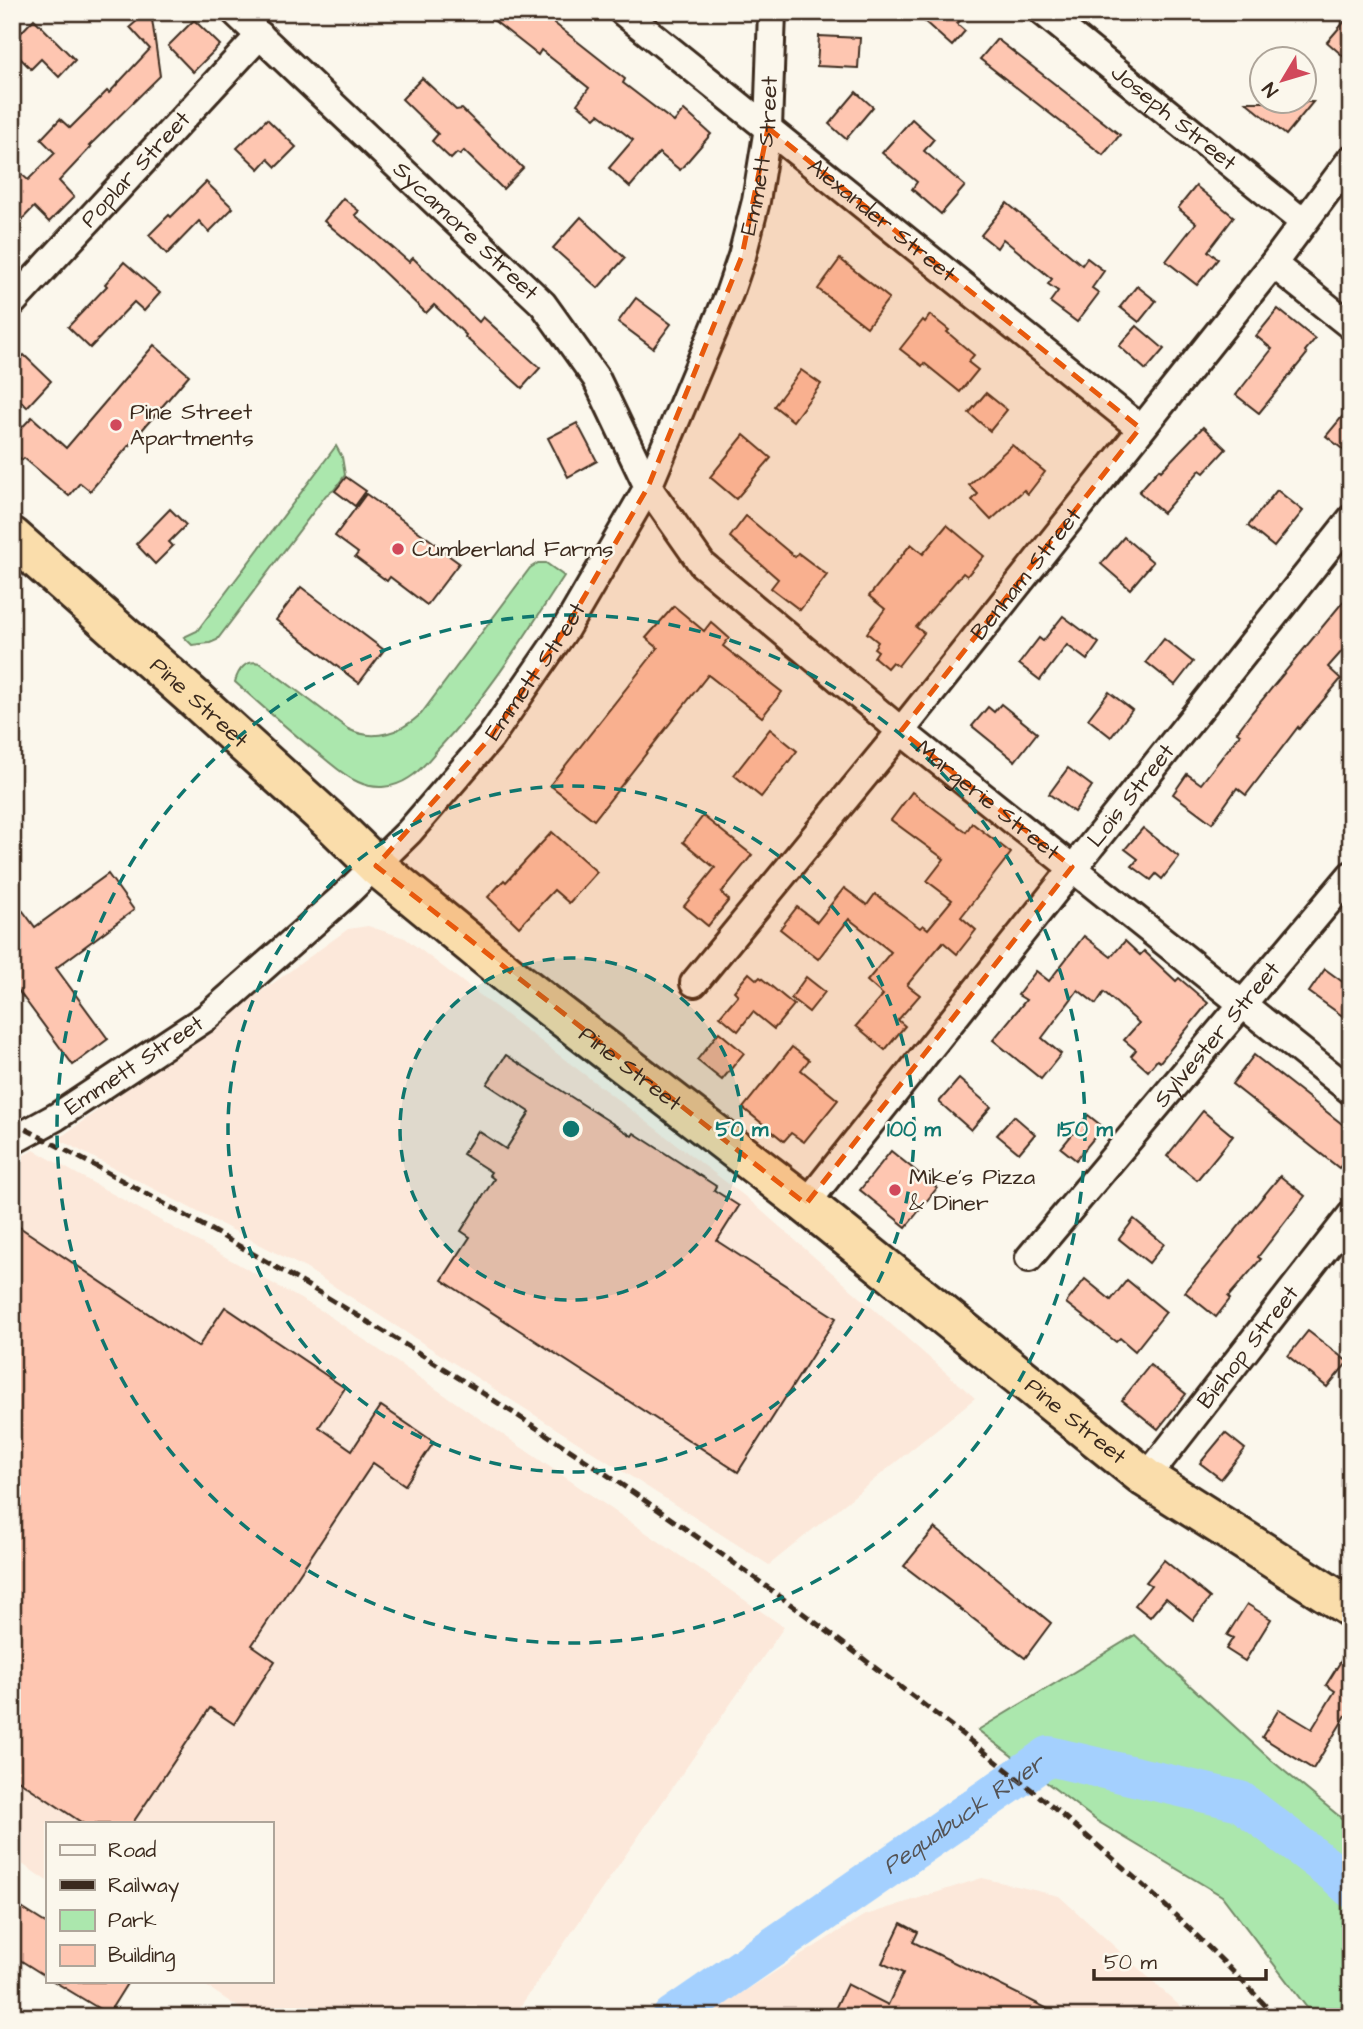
<svg xmlns="http://www.w3.org/2000/svg" width="1363" height="2029" viewBox="0 0 1363 2029" font-family="'Architects Daughter',sans-serif">
<rect width="100%" height="100%" fill="#fbf7ec"/>
<filter id="ink" filterUnits="userSpaceOnUse"><feTurbulence type="fractalNoise" baseFrequency=".0143" numOctaves="2"/><feDisplacementMap in="SourceGraphic" scale="14" xChannelSelector="R" yChannelSelector="G"/><feConvolveMatrix kernelMatrix="1 2 1 2 8 2 1 2 1" color-interpolation-filters="sRGB"/></filter>
<g filter="url(#ink)">
<g fill="#fce8da">
<path d="M368,926L405,938L747,1198L975,1398L769,1565L307,1269L58,1139L348,929Z"/>
<path d="M34,1150L322,1311L784,1627L513,2017H253L200,1982H271V1824H47V1881L12,1857V1161Z"/>
<path d="M982,1878L1059,1896L1192,2017H704L863,1916Z"/>
</g>
<g fill="#abe7ad" stroke="#738866" stroke-width="2">
<path d="M336,446L342,457L345,475L334,490L326,495L217,640L210,643L192,645L184,637L197,631Z"/>
<path d="M538,563H546L564,576C525,635 488,696 439,748C430,758 421,771 409,778C394,788 375,790 358,782C346,777 334,766 324,758C293,734 264,708 235,682C238,670 246,659 260,663L348,729C374,742 400,733 421,714L530,568Z"/>
<path d="M1135,1635L1271,1760L1351,1826V2017H1314L1222,1896L1097,1821L978,1730Z"/>
</g>
<g fill="none" stroke-linecap="round" stroke-linejoin="round">
<path stroke="#a4d0fe" stroke-width="40" id="s1" d="M672,2017L1049,1756L1240,1801L1336,1874L1351,1888"/>
</g>
<g fill="#fec6b1" stroke="#3b2a1e" stroke-width="2">
<path d="M147,12H151L160,76L89,146L91,147L59,181L74,197L49,222L34,207L12,230V166L28,180L55,153L41,139L60,119L70,128L107,91L109,93L150,49L130,27Z"/>
<path d="M483,12H540L625,79L623,83L674,122L684,110L711,134L680,170L659,153L630,187L609,168L633,140L599,114L595,118L577,104L589,88L541,50L538,55Z"/>
<path d="M914,12H968L957,24L965,31L952,46Z"/>
<path d="M1351,14V63L1327,42Z"/>
<path d="M34,19L75,60L59,77L41,59L31,69L12,50V42Z"/>
<path d="M194,20L220,45L193,72L168,46Z"/>
<path d="M819,36L860,38L858,68L817,66Z"/>
<path d="M997,39L1120,135L1103,155L980,59Z"/>
<path d="M422,78L456,110L462,109L523,168L503,189L464,151L460,155L457,153L451,159L432,141L438,134L402,99Z"/>
<path d="M856,92L873,107L846,139L829,124Z"/>
<path d="M1246,102H1313L1286,135Z"/>
<path d="M267,119L296,147L276,167L268,159L259,169L237,148Z"/>
<path d="M912,119L934,139L924,151L965,186L941,214L912,189L917,182L882,153Z"/>
<path d="M206,182L233,208L209,232L199,221L167,254L149,235L169,215L171,217Z"/>
<path d="M1196,186L1234,217L1208,251L1218,259L1197,285L1166,261L1196,223L1178,208Z"/>
<path d="M343,198L359,211L355,215L409,262L413,258L479,322L483,317L540,368L522,388L465,337L466,335L434,305L426,313L371,260L324,221Z"/>
<path d="M1007,203L1082,265L1087,258L1104,271L1092,288L1099,293L1077,322L1050,302L1058,291L1048,284L1052,279L1003,239L997,248L981,235Z"/>
<path d="M581,217L625,258L598,288L553,248Z"/>
<path d="M840,259L889,298L867,327L818,289Z"/>
<path d="M124,262L160,293L144,311L134,302L90,348L68,327L107,286L105,284Z"/>
<path d="M1137,286L1156,301L1139,322L1120,307Z"/>
<path d="M636,298L671,324L653,348L618,322Z"/>
<path d="M1278,309L1315,339L1305,351L1307,354L1259,413L1236,395L1272,349L1256,336Z"/>
<path d="M930,315L949,330L947,332L974,355L968,362L978,370L960,392L924,363L922,366L900,349L923,320L925,322Z"/>
<path d="M1137,326L1164,349L1146,370L1119,346Z"/>
<path d="M154,345L189,375L90,491L80,483L69,496L24,458L22,460L12,451V438L32,417L66,448Z"/>
<path d="M24,355L51,381L27,407L12,393V367Z"/>
<path d="M801,370L821,384L793,421L774,406Z"/>
<path d="M986,393L1007,410L990,431L969,413Z"/>
<path d="M1351,406V456L1326,436Z"/>
<path d="M577,423L597,461L568,477L548,438Z"/>
<path d="M1203,427L1226,449L1204,473L1200,470L1163,513L1139,492L1159,469L1161,471Z"/>
<path d="M744,435L771,458L736,499L710,477Z"/>
<path d="M1012,445L1045,472L1028,494L1024,490L991,520L972,500L978,494L969,485Z"/>
<path d="M346,477L366,491L355,506L335,491Z"/>
<path d="M1277,490L1303,511L1274,547L1248,526Z"/>
<path d="M366,494L443,549L441,550L459,563L427,605L390,577L387,581L355,557L358,553L335,536Z"/>
<path d="M170,509L186,525L169,542L173,546L155,564L136,544Z"/>
<path d="M746,516L795,557L798,553L827,575L800,610L771,588L778,579L730,537Z"/>
<path d="M947,525L984,556L967,576L963,573L916,627L924,633L898,666L892,662L887,668L874,657L878,651L874,648L878,642L867,633L885,609L869,596L911,544L923,554Z"/>
<path d="M1124,537L1153,562L1130,589L1101,564Z"/>
<path d="M301,587L384,650L359,683L276,620Z"/>
<path d="M1351,592V641L1328,667L1341,679L1299,729L1298,727L1246,795L1237,788L1212,823L1173,794L1187,774L1201,784L1240,734L1237,732L1252,712Z"/>
<path d="M674,606L704,631L711,622L729,638L723,646L782,692L762,717L708,675L594,820L550,785L658,648L646,638Z"/>
<path d="M1063,616L1099,643L1087,660L1067,645L1040,680L1019,664L1039,638L1043,641Z"/>
<path d="M1164,639L1193,662L1175,685L1146,662Z"/>
<path d="M1109,692L1132,710L1111,737L1088,719Z"/>
<path d="M1001,704L1037,733L1015,761L972,726L988,707L994,712Z"/>
<path d="M770,729L797,751L761,797L734,775Z"/>
<path d="M1068,768L1092,786L1074,812L1049,794Z"/>
<path d="M912,792L966,832L972,823L1011,853L961,917L976,930L957,954L943,942L907,985L920,995L898,1020L905,1026L885,1050L856,1026L883,995L867,981L891,952L849,919L818,959L780,929L797,907L817,922L844,888L867,905L875,894L920,928L923,925L928,929L952,900L927,881L944,859L891,820Z"/>
<path d="M703,816L752,855L721,893L729,900L708,926L684,906L715,868L683,842Z"/>
<path d="M1143,828L1179,857L1162,879L1156,874L1151,880L1132,866L1138,859L1125,849Z"/>
<path d="M552,832L597,872L569,903L554,890L519,927L488,897L504,880L506,882Z"/>
<path d="M108,874L134,910L56,968L108,1039L73,1065L12,982V918L23,911L35,927Z"/>
<path d="M1084,936L1111,957L1125,941L1140,955L1144,951L1176,981L1179,978L1208,1003L1160,1062L1157,1060L1148,1071L1131,1056L1136,1050L1124,1040L1139,1023L1104,992L1096,1004L1078,990L1042,1038L1061,1054L1041,1079L993,1040L1026,1000L1018,995L1036,971L1049,981Z"/>
<path d="M1325,969L1351,988V1022L1309,992Z"/>
<path d="M749,973L757,980L760,977L794,1005L774,1029L753,1012L738,1031L720,1016L738,995L734,991Z"/>
<path d="M806,977L825,992L809,1012L791,998Z"/>
<path d="M719,1032L744,1053L722,1080L697,1060Z"/>
<path d="M792,1047L809,1060L801,1070L838,1100L804,1142L791,1133L784,1141L743,1108Z"/>
<path d="M506,1055L632,1136L634,1133L716,1186L714,1190L739,1206L717,1241L836,1318L738,1472L442,1280L470,1237L461,1231L494,1179L489,1175L491,1172L463,1154L478,1131L506,1149L530,1112L487,1084Z"/>
<path d="M1254,1055L1351,1131V1153L1339,1168L1232,1084Z"/>
<path d="M959,1079L991,1107L971,1130L939,1102Z"/>
<path d="M1203,1111L1233,1136L1197,1180L1167,1156Z"/>
<path d="M1088,1115L1103,1127L1076,1160L1061,1148Z"/>
<path d="M1014,1116L1035,1134L1019,1153L997,1135Z"/>
<path d="M891,1151L937,1188L906,1227L860,1190Z"/>
<path d="M1280,1176L1305,1196L1258,1257L1261,1259L1228,1297L1230,1299L1216,1317L1185,1292Z"/>
<path d="M1134,1219L1164,1244L1149,1263L1119,1239Z"/>
<path d="M12,1222L198,1347L225,1307L345,1388L319,1427L352,1450L381,1406L434,1442L405,1485L373,1463L252,1645L275,1661L234,1724L210,1708L132,1824H84L12,1776Z"/>
<path d="M1085,1279L1111,1300L1127,1280L1166,1312L1135,1351L1120,1338L1116,1342L1066,1303Z"/>
<path d="M1308,1331L1348,1362L1327,1387L1288,1356Z"/>
<path d="M1150,1365L1186,1394L1158,1429L1122,1400Z"/>
<path d="M1225,1433L1245,1449L1221,1479L1200,1463Z"/>
<path d="M935,1528L1051,1623L1025,1658L904,1566Z"/>
<path d="M1164,1560L1210,1598L1193,1620L1166,1598L1150,1617L1135,1605L1151,1585L1146,1582Z"/>
<path d="M1247,1604L1271,1619L1245,1661L1226,1649L1233,1638L1227,1635Z"/>
<path d="M1351,1645V1707L1313,1769L1262,1737L1279,1709L1312,1729L1335,1691L1326,1685Z"/>
<path d="M12,1902L47,1924V1977L12,1955Z"/>
<path d="M901,1923L918,1932L913,1942L1064,2017H831L847,1984L888,2005L903,1973L882,1963Z"/>
<path d="M55,1982H128L108,2014Z"/>
</g>
<g fill="none" stroke-linecap="round" stroke-linejoin="round">
<g stroke="#3b2a1e" stroke-width="32">
<g id="minor">
<path id="s2" d="M235,12L543,304L596,378L648,487L702,564L901,731L1351,1091"/>
<path id="s3" d="M623,12L1140,428"/>
<path id="s4" d="M1043,12L1303,222"/>
<path d="M1273,264L1351,326"/>
<path id="s5" d="M12,303L260,35"/>
<path id="s6" d="M694,983L901,731L1273,264L1351,159"/>
<path id="s7" d="M12,1141L56,1117L207,1017L344,896L409,832L490,738L566,628L648,487L729,294L742,256L756,201L768,128L772,12"/>
<path id="s8" d="M806,1204L1351,519"/>
<path id="s9" d="M1029,1258L1351,875"/>
<path id="s10" d="M1146,1478L1351,1215"/>
</g>
</g>
<g stroke="#3b2a1e" stroke-width="44">
<g id="trunk">
<path id="s11" d="M12,537L194,698L335,826L376,866L511,977L806,1204L1146,1478L1351,1608"/>
</g>
</g>
<use href="#minor" stroke="#fbf7ec" stroke-width="26"/>
<use href="#trunk" stroke="#faddab" stroke-width="38"/>
<path stroke="#3b2a1e" stroke-width="5" stroke-dasharray="10 5" stroke-linecap="butt" d="M12,1122C318,1281 609,1463 882,1673C1021,1778 1158,1888 1276,2017"/>
</g>
</g>
<path fill="#e8590c" fill-opacity="0.2" stroke="#e8590c" stroke-width="5" stroke-dasharray="14 9" stroke-linejoin="round" d="M768,128L1140,428L901,731L1072,867L806,1204L376,866L490,738L566,628L648,487L742,256Z"/>
<circle cx="571" cy="1129" r="171" fill="#0f766e" fill-opacity=".12"/>
<g fill="none" stroke="#0f766e" stroke-width="3.5" stroke-dasharray="12 9">
<circle cx="571" cy="1129" r="171"/>
<circle cx="571" cy="1129" r="343"/>
<circle cx="571" cy="1129" r="514"/>
</g>
<g fill="#d1495b" stroke="#fbf7ec" stroke-width="2.5">
<circle cx="116" cy="425" r="7"/>
<circle cx="398" cy="549" r="7"/>
<circle cx="895" cy="1190" r="7"/>
</g>
<g text-anchor="middle" dominant-baseline="central" stroke-width="5" stroke-linejoin="round" paint-order="stroke">
<g font-size="23" fill="#3b2a1e" stroke="#fbf7ec">
<text stroke="none"><textPath href="#s4" startOffset="168">Joseph Street</textPath></text>
<text stroke="none"><textPath href="#s7" startOffset="1278">Emmett Street</textPath></text>
<text stroke="none"><textPath href="#s5" startOffset="182">Poplar Street</textPath></text>
<text stroke="none"><textPath href="#s3" startOffset="332">Alexander Street</textPath></text>
<text stroke="none"><textPath href="#s2" startOffset="318">Sycamore Street</textPath></text>
<text stroke="none"><textPath href="#s6" startOffset="527">Benham Street</textPath></text>
<text stroke="none"><textPath href="#s7" startOffset="710">Emmett Street</textPath></text>
<text stroke="none"><textPath href="#s11" startOffset="250">Pine Street</textPath></text>
<text stroke="none"><textPath href="#s8" startOffset="522">Lois Street</textPath></text>
<text stroke="none"><textPath href="#s2" startOffset="1101">Margerie Street</textPath></text>
<text stroke="none"><textPath href="#s9" startOffset="292">Sylvester Street</textPath></text>
<text stroke="none"><textPath href="#s7" startOffset="144">Emmett Street</textPath></text>
<text stroke="none"><textPath href="#s11" startOffset="816">Pine Street</textPath></text>
<text stroke="none"><textPath href="#s10" startOffset="166">Bishop Street</textPath></text>
<text stroke="none"><textPath href="#s11" startOffset="1384">Pine Street</textPath></text>
</g>
<g font-size="23" fill="#3b2a1e" stroke="#fbf7ec" text-anchor="start">
<text x="130" y="412">Pine Street<tspan x="130" dy="26">Apartments</tspan></text>
<text x="412" y="549">Cumberland Farms</text>
<text x="909" y="1177">Mike's Pizza<tspan x="909" dy="26">&amp; Diner</tspan></text>
</g>
<g font-size="24" font-style="italic" fill="#555456" stroke="#fbf7ec">
<text stroke="none"><textPath href="#s1" startOffset="355">Pequabuck River</textPath></text>
</g>
</g>
<circle cx="571" cy="1129" r="10" fill="#0f766e" stroke="#fbf7ec" stroke-width="3.5"/>
<g font-size="21" text-anchor="middle" font-weight="bold" fill="#0f766e" stroke="#fbf7ec" stroke-width="5" stroke-linejoin="round" paint-order="stroke">
<text x="742" y="1136">50 m</text>
<text x="914" y="1136">100 m</text>
<text x="1085" y="1136">150 m</text>
</g>
<rect width="1363" height="2029" fill="none" stroke="#fbf7ec" stroke-width="42"/>
<rect x="21" y="21" width="1321" height="1987" fill="none" stroke="#3b2a1e" stroke-width="2.5" filter="url(#ink)"/>
<rect x="46" y="1822" width="228" height="161" fill="#fbf7ec" stroke="#aea59a" stroke-width="2"/>
<rect x="60" y="1845" width="35" height="10" fill="#fbf7ec" stroke="#aea59a" stroke-width="2"/>
<text x="108" y="1857" font-size="21" fill="#3b2a1e">Road</text>
<rect x="60" y="1880" width="35" height="10" fill="#3b2a1e" stroke="#aea59a" stroke-width="2"/>
<text x="108" y="1892" font-size="21" fill="#3b2a1e">Railway</text>
<rect x="60" y="1910" width="35" height="21" fill="#abe7ad" stroke="#aea59a" stroke-width="2"/>
<text x="108" y="1927" font-size="21" fill="#3b2a1e">Park</text>
<rect x="60" y="1945" width="35" height="21" fill="#fec6b1" stroke="#aea59a" stroke-width="2"/>
<text x="108" y="1962" font-size="21" fill="#3b2a1e">Building</text>
<g transform="translate(1283 80) rotate(232)"><circle r="33" fill="#fbf7ec" stroke="#aea59a" stroke-width="2"/>
<path d="M0-5L12 26L0 18L-12 26Z" fill="#d1495b"/>
<text y="-10" font-size="19" font-weight="bold" text-anchor="middle" fill="#3b2a1e">N</text>
</g>
<path d="M1094 1969v10h172v-10" fill="none" stroke="#3b2a1e" stroke-width="3.5"/>
<text x="1104" y="1969" font-size="21" fill="#3b2a1e" stroke="#fbf7ec" stroke-width="5" paint-order="stroke">50 m</text>
</svg>
